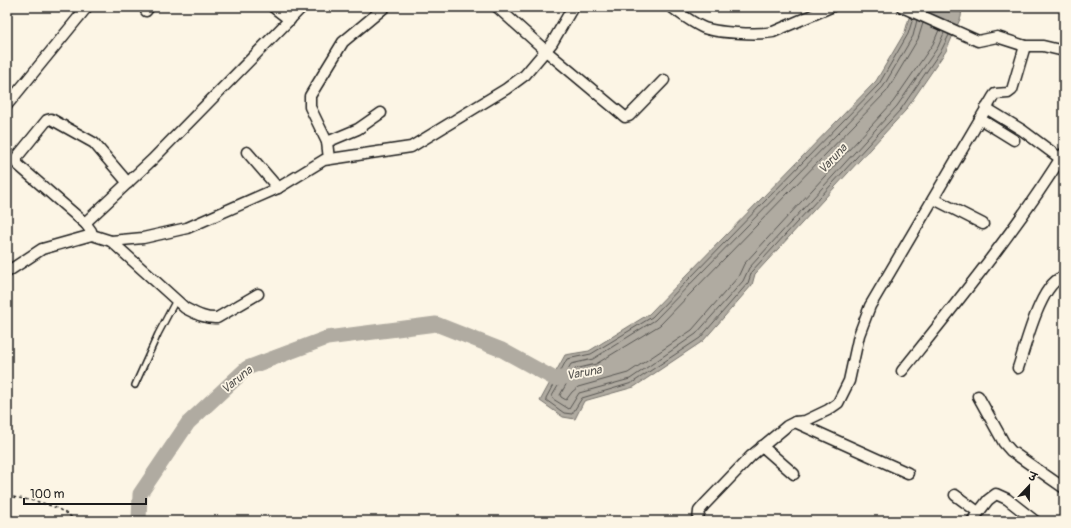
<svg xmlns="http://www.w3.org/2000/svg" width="1071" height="528" viewBox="0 0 1071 528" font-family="Pangolin,'Playpen Sans Deva',sans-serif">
<rect width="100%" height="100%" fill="#fcf5e5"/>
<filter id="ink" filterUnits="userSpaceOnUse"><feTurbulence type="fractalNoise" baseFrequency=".025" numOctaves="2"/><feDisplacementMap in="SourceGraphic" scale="8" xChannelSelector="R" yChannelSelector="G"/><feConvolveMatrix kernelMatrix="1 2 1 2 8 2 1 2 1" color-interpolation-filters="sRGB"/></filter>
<g filter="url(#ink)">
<path fill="#b0aba1" stroke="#75726c" d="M912,7H962L961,17L946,51L905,111L755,274L752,285L703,341L634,387L584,401L575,419L563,417L540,401L565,355L589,351L649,314L876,81L905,32Z"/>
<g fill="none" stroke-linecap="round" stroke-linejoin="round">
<g stroke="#575551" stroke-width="1">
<path d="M913,18L908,34L879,84L652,317L591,354L567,359L546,398V400L564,413L572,414L582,398L632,383L700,338L748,283L752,271L901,109L942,49L949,35"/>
<path d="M917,20L913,36L883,87L655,320L593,359L571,364L552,396L553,399L569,409L579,393L630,379L696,334L743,281L749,268L897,106L938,47L944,33"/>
<path d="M923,23L918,39L887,91L660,325L596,364L575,369L560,395L561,397L566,400L572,392L578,387L628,373L692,330L738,277L744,264L893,102L933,44L939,30"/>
</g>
<path stroke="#b0aba1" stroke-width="15" d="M139,521L140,494L188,423L247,368L327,338L436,324L502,350L555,379L571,376"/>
<g stroke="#1c1c1c" stroke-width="8">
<path id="lane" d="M135,385L158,334L176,300"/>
</g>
<g stroke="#1c1c1c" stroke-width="13">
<g id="street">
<path d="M273,7L290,20"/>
<path d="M497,7L546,51L625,117L629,116L664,80"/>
<path d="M671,7C681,14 691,22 702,27C715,33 758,35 773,32L831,7"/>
<path d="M902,7L978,41L997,37L1025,46H1043L1064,51"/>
<path d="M146,11L149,7"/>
<path d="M7,105L87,7"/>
<path d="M986,108L1022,130L1061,159"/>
<path d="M980,119L1014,140"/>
<path d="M327,142L358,129L381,113"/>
<path d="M247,152L278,188"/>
<path d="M329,159L327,142L310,107V96L343,42L385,7"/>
<path d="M934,199L983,224"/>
<path d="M86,224L17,164V157L47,120L51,119L94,143L128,183"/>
<path d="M92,235L111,241L143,238L187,228L278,188L324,160L411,147L506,89L525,75L552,43L573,7"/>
<path d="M111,241L185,308C195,313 205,319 217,318L258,294"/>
<path d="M7,272L42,249L92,235L91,231L86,224L87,221L152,160L302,7"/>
<path d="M1018,368C1025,348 1041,280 1064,277"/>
<path d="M902,371C958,301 1016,230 1064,153"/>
<path d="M978,396L1004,443L1011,451L1064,488"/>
<path d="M795,422L908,473"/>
<path d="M762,446L794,474"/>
<path d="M955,495L978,512"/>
<path d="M698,521L699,511L704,505L751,456L787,426L795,422L805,421L828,410L838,403L849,381L859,335L870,306L993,97L995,94L1008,93L1012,90L1025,46"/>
<path d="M972,521L988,500L996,494L1007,499L1035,521"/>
</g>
</g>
<path stroke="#1c1c1c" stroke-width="1.5" stroke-dasharray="3 3" stroke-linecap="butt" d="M7,496C34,501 54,502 76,521"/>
<use href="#lane" stroke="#fcf5e5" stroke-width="5"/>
<use href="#street" stroke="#fcf5e5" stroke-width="10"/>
</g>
</g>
<g text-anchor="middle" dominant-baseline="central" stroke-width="3.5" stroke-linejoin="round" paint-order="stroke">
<g font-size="12" font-style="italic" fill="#575551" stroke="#fcf5e5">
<text transform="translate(833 159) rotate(-47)">Varuna</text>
<text transform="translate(584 373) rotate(-10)">Varuna</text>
<text transform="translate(237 380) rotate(-39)">Varuna</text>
</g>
</g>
<rect width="1071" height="528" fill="none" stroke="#fcf5e5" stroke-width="24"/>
<rect x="12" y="12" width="1047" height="504" fill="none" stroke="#1c1c1c" stroke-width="1.5" filter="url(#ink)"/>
<g transform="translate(1029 486) rotate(22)" stroke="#fcf5e5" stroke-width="3" paint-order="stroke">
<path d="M0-3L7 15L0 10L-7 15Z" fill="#1c1c1c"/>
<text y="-6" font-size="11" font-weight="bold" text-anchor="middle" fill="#1c1c1c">उ</text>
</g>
<path d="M24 498v6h122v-6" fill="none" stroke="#1c1c1c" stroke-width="2"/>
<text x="30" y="498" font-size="12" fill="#1c1c1c" stroke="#fcf5e5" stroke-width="3" paint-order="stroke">100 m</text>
</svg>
